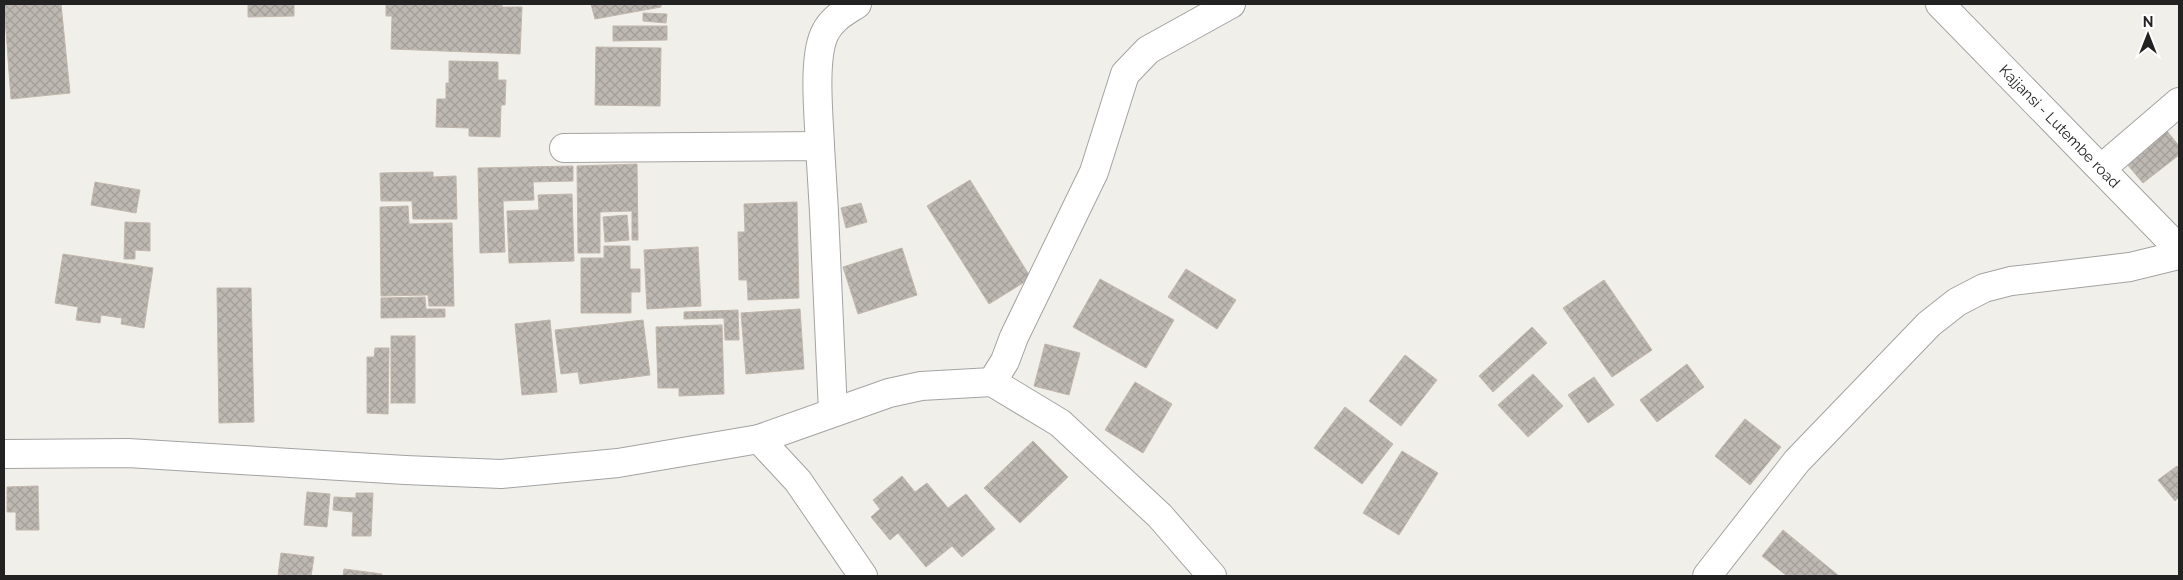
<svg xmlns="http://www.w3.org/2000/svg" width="2183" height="580" viewBox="0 0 2183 580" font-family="Raleway,sans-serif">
<defs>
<pattern id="building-cross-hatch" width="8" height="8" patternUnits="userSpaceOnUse" patternTransform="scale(1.25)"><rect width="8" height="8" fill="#beb8b2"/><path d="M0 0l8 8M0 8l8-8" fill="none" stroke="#a39e99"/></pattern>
</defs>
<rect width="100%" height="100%" fill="#f1efe9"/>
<g fill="url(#building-cross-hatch)" stroke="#c2b7ac">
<path d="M4,4H61L70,93L11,99Z"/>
<path d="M248,4H294V16L248,17Z"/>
<path d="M386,4H502V7H522L520,54L391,49L392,16H386Z"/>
<path d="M591,4H661V7L595,19Z"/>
<path d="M643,13L667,14L666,23L643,21Z"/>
<path d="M613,26H667V40L613,41Z"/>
<path d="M596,47L661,48L660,106L595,105Z"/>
<path d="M449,61L498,62V80H506L505,105H501L500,137L469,136V128L436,127L437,99H446V83H449Z"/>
<path d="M2167,131L2179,146V155L2143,183L2126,163Z"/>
<path d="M637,164L638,240H632V211L600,212V253H578L577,166Z"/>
<path d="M573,166V181L533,182L534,200L503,201L505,252L480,253L478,168Z"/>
<path d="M433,172V177L456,176L457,219H413L412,201H381L380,173Z"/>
<path d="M970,180L1031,278L989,304L927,206Z"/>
<path d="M95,182L140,190L136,213L91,205Z"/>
<path d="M572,194L574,261L509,263L507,211L539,210L538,195Z"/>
<path d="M797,202L799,298L748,300L747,280H739L738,232H745L744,204Z"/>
<path d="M861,203L867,222L846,228L841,208Z"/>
<path d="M408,206L409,224L452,223L454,306H429L428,295L381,296L380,207Z"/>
<path d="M627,215L629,240L605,242L603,217Z"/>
<path d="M125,222L150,223V251L135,250V259H124Z"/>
<path d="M604,246H630V269H640V292H631V313H581V258H604Z"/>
<path d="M698,247L701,306L647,309L644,250Z"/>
<path d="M902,248L917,295L858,314L843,267Z"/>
<path d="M63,254L153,268L144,328L121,324L122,318L101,315L100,323L76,320L78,307L55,303Z"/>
<path d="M1186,269L1236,300L1217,329L1168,297Z"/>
<path d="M1100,279L1174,320L1146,368L1073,327Z"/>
<path d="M1604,280L1652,350L1612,377L1563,308Z"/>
<path d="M217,288H251L254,422L219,423Z"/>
<path d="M425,297L426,309H445V317L381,318V298Z"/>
<path d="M800,309L804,369L746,374L741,313Z"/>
<path d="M738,310L739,340H725L724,318L684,319V312Z"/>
<path d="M550,320L557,392L522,395L515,324Z"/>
<path d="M643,320L650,375L580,384L578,372L561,374L555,330Z"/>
<path d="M722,325L724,394L679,396V388H658L656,327Z"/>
<path d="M1532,327L1547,343L1493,392L1479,376Z"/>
<rect x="391" y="336" width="24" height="67"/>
<path d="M1045,344L1080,353L1069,395L1034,386Z"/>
<path d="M375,348H389L388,414L367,413V357H374Z"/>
<path d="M1405,355L1437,380L1401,426L1369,401Z"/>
<path d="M1687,364L1704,387L1657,422L1640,400Z"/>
<path d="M1533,374L1563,406L1528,437L1498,405Z"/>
<path d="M1594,377L1614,405L1588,423L1568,395Z"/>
<path d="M1135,382L1172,404L1143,453L1105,430Z"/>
<path d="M1345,407L1393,444L1362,484L1314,448Z"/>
<path d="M1745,419L1781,447L1750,485L1715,456Z"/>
<path d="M1033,441L1068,477L1020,523L984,488Z"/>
<path d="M1402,451L1438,473L1399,535L1363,513Z"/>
<path d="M2177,466L2179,469V497L2175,501L2158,480Z"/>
<path d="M902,476L915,492L927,483L948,508L966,494L995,529L962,557L952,546L926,567L898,533L890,540L871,517L880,509L873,500Z"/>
<path d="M38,486L39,530H16V512H7V487Z"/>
<path d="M307,492L330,494L327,527L304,525Z"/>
<path d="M356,493H373L371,536H352L353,512L333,510L334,497L356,498Z"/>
<path d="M1783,530L1839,576H1787L1762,556Z"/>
<path d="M281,553L314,557L311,576H278Z"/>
<path d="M344,569L382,574V576H343Z"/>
</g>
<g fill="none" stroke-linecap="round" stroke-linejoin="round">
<g stroke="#a3a3a3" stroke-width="30">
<g id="minor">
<path d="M820,146C819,117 812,55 826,31C833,18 845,12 857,4"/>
<path d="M564,148L820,146L824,212L833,412"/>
<path d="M2102,168L2179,102"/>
<path d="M992,382L1060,423L1160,516L1212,576"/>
<path d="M759,439L798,481L863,576"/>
<path d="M4,454L128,453L405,470L501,474L618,463L759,439L889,393L921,386L992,382L1005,361L1014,337L1094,172L1125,74L1148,50L1231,4"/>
<path d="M1707,576L1797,461L1929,324L1957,302L1984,288L2011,281L2130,267L2179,255"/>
</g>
</g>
<g stroke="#a3a3a3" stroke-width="30">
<g id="tertiary">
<path id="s1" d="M1940,4L2179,249"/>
</g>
</g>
<use href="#minor" stroke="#fff" stroke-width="28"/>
<use href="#tertiary" stroke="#fff" stroke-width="28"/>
</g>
<g text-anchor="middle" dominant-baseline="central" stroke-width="5" stroke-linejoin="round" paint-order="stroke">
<g font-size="15" fill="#222" stroke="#fff">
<text stroke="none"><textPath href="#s1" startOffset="171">Kajjansi - Lutembe road</textPath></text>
</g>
</g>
<rect width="2183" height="580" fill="none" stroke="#222222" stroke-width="10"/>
<g transform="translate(2148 35)" stroke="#ffffff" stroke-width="4" paint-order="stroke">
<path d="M0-4L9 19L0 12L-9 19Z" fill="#222222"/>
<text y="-8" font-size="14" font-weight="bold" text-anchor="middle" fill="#222222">N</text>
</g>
</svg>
